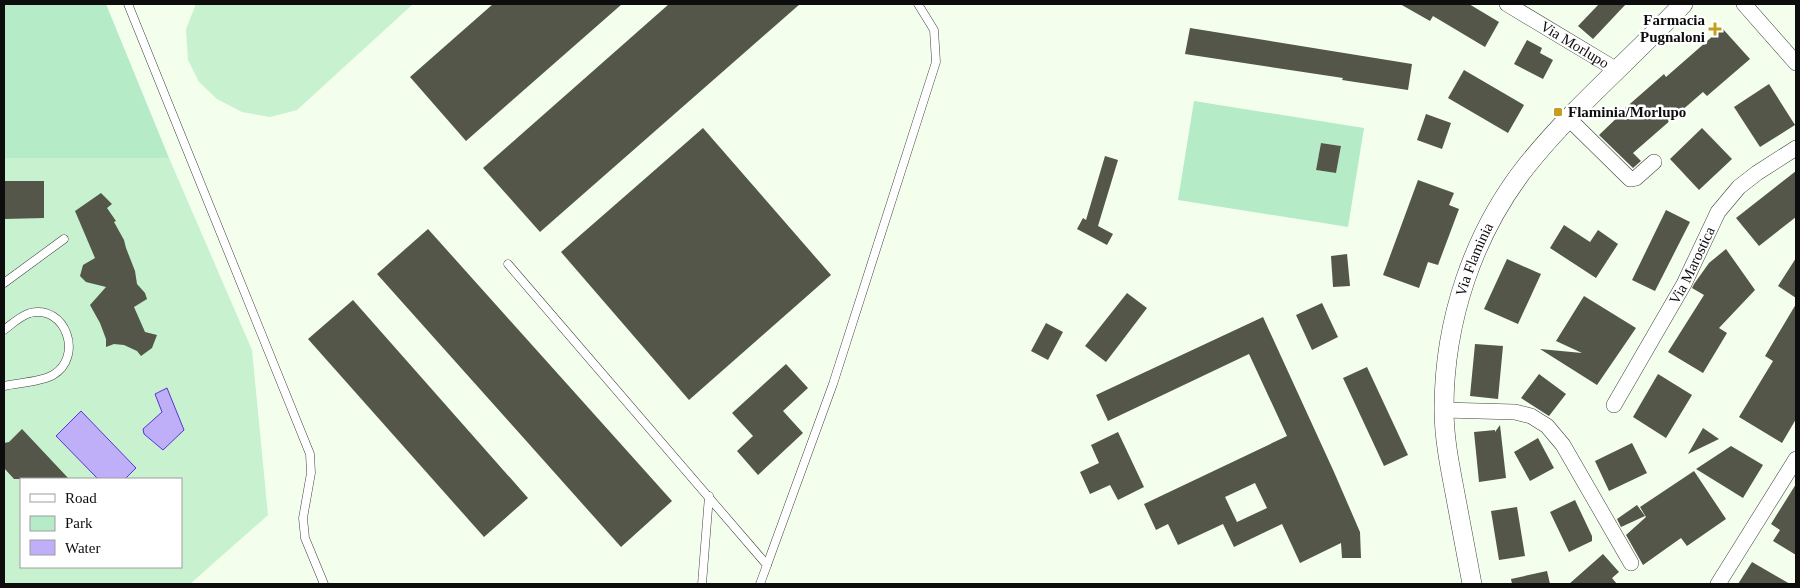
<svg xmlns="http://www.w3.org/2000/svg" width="1800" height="588" viewBox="0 0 1800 588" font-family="Georgia,serif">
<rect width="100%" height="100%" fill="#f3ffec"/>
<g fill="#b5ebc6" fill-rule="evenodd">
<path d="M4,4H106L169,158H4Z"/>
<path d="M1194,101L1364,128L1348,227L1178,200ZM1321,143L1341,146L1336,173L1316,170Z"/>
</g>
<g fill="#c7f1cf" fill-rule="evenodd">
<path d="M196,4H413L297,110L270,117L242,112L217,99L199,82L188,60L186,29Z"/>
<path d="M4,158H169L252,350L268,515L190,584H4ZM21,479H181V567H21Z"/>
</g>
<g fill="#bfaff8" stroke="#5933d2">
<path d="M167,388L184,430L163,450L144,434L143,429L162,412L155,394Z"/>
<path d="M81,411L136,468L125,479H98L56,436Z"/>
</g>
<g fill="#535649" fill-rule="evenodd">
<path d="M493,4H622L466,141L410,77Z"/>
<path d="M669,4H800L540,232L483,168Z"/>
<path d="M1400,4H1469L1499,22L1485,47L1433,16L1430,21Z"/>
<path d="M1599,4H1626L1593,39L1578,26Z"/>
<path d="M1190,28L1412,64L1408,90L1342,80L1343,78L1185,54Z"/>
<path d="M1722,28L1750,59L1707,96L1703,92L1633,153L1641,161L1633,168L1599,135L1624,111L1623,110L1664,74L1666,77Z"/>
<path d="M1527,40L1542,48L1540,53L1553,60L1543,79L1514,64Z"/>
<path d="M1464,70L1524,105L1508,133L1448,98Z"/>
<path d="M1769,84L1795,125L1760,147L1734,107Z"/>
<path d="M1426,114L1451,123L1442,149L1417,140Z"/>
<path d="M703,128L831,275L689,400L561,252Z"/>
<path d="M1702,128L1732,159L1699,190L1670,159Z"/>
<path d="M1321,143L1341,146L1336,173L1316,170Z"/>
<path d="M1105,156L1118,160L1098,226L1113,234L1107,245L1077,229L1083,218L1086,220Z"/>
<path d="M1796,171V217L1759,246L1736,218Z"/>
<path d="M1418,180L1454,193L1449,205L1459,209L1438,265L1428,262L1419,288L1383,275Z"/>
<path d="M4,181H44V218L4,219Z"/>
<path d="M101,193L112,204L107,208L116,221L114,222L124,240L126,248L135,271L137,284L145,293L147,299L134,307L145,332L157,335L152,348L141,356L137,351L124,345L114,344L106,347V339L100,323L90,305L106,287L86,282L80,276L83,265L95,258L75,211Z"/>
<path d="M1666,210L1690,222L1655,291L1632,280Z"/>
<path d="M1564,225L1590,242L1598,230L1618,244L1596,278L1550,248Z"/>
<path d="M428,229L672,501L621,547L377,274Z"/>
<path d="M1726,249L1755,290L1719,328L1727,333L1703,373L1668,352L1704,295L1692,288L1694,284L1709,263Z"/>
<path d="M1347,254L1350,286L1333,287L1331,256Z"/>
<path d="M1796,258V298L1778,286Z"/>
<path d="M1507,259L1541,274L1518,324L1484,309Z"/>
<path d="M1127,293L1147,308L1106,362L1085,346Z"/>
<path d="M1584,296L1636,328L1597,385L1540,349L1582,353L1556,341Z"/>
<path d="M353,300L528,498L484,537L308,339Z"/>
<path d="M1322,303L1338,337L1312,350L1296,315Z"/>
<path d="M1796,304V419L1782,443L1739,417L1773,361L1765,356Z"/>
<path d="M1263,317L1334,472L1360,532L1361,558H1342L1341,543L1300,563L1282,524L1234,547L1223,524L1178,545L1168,524L1156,530L1144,504L1287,436L1249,354L1108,421L1096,395ZM1255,483L1267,508L1237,522L1225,497Z"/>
<path d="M1046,323L1063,332L1048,360L1031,351Z"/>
<path d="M1475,344L1503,346L1498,399L1470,396Z"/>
<path d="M786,364L808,388L783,411L803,433L758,475L737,451L753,436L732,413Z"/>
<path d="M1367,367L1408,455L1384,466L1343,378Z"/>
<path d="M1539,374L1566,394L1549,416L1521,398Z"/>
<path d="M1658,374L1692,395L1666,438L1633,417Z"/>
<path d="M1500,425L1506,478L1479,482L1474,432L1495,430V432Z"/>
<path d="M1703,428L1719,439L1688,454Z"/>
<path d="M22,429L69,479H14L4,468V443L9,442Z"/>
<path d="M1118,432L1144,487L1118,500L1110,485L1090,494L1080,472L1099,463L1091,445Z"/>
<path d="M1538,438L1554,468L1530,481L1514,452Z"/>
<path d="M1632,443L1647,473L1609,491L1595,461Z"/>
<path d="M1731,446L1763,465L1743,498L1696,469Z"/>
<path d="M1694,471L1726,519L1687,546L1681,538L1643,565L1626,535L1646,517L1640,507Z"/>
<path d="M1796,484V555L1773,541L1780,530L1771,524Z"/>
<path d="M1575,500L1592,536V541L1569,552L1550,512Z"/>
<path d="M1637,505L1645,516L1621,527L1617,519Z"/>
<path d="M1517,507L1525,556L1499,560L1491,511Z"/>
<path d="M1603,554L1619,572L1612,578L1617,584H1569Z"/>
<path d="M1752,562L1790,584H1738Z"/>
<path d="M1547,571L1550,584H1512L1511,579Z"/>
</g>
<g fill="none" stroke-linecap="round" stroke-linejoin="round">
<g stroke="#404040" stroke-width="9">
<g id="service">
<path d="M128,4L310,454L311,473L303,518L305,538L324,584"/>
<path d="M508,264L767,565L760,584"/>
<path d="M4,283L64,239"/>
<path d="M4,330C12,324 20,316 30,313C66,304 84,357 53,375C41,382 17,383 4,386"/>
<path d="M767,565L833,384L936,62L934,30L918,4"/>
<path d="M702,584L709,496"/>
</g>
</g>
<g stroke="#404040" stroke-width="16">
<g id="minor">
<path id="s1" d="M1507,4L1617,70"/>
<path d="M1744,4L1796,63"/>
<path d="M1569,119L1630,179L1636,178L1654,162"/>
<path id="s2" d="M1614,405L1684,284L1718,212L1739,187L1757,173L1796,148"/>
<path d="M1444,410L1515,412L1531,416L1547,426L1563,445L1631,563"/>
<path d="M1718,584L1796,459"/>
</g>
</g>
<g stroke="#404040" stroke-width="20">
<g id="tertiary">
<path id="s3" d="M1472,584C1466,552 1460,520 1454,488C1449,462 1444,436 1444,409C1444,321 1473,233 1528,164C1575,106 1632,58 1683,4"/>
</g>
</g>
<use href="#service" stroke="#fff" stroke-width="8"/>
<use href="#minor" stroke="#fff" stroke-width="15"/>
<use href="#tertiary" stroke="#fff" stroke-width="19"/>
</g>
<g fill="#c1a020" stroke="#fff" stroke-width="2">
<path d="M1712.5 21.5h5v5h5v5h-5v5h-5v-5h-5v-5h5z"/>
<rect x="1553" y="107" width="10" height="10" rx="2.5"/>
</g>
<g text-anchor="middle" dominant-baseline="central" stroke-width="5" stroke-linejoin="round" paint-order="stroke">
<g font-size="15" font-weight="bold" fill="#0d0d0d" stroke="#fff" text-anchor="end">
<text x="1705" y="20">Farmacia<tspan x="1705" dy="17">Pugnaloni</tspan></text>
<text x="1568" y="112" text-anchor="start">Flaminia/Morlupo</text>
</g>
<g font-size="15" fill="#0d0d0d" stroke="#fff">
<text stroke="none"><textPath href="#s1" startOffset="79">Via Morlupo</textPath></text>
<text stroke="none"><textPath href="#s3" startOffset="331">Via Flaminia</textPath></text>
<text stroke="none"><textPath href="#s2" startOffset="160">Via Marostica</textPath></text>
</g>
</g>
<rect width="1800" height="588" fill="none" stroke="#0d0d0d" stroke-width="10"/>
<rect x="20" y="478" width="162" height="90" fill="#ffffff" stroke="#9e9e9e"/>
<rect x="30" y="494" width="25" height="8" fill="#ffffff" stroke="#9e9e9e"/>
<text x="65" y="503" font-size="15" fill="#0d0d0d">Road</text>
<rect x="30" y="516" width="25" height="15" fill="#b5ebc6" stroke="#9e9e9e"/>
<text x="65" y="528" font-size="15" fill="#0d0d0d">Park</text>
<rect x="30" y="540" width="25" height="15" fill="#bfaff8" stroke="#9e9e9e"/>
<text x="65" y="553" font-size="15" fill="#0d0d0d">Water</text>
</svg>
